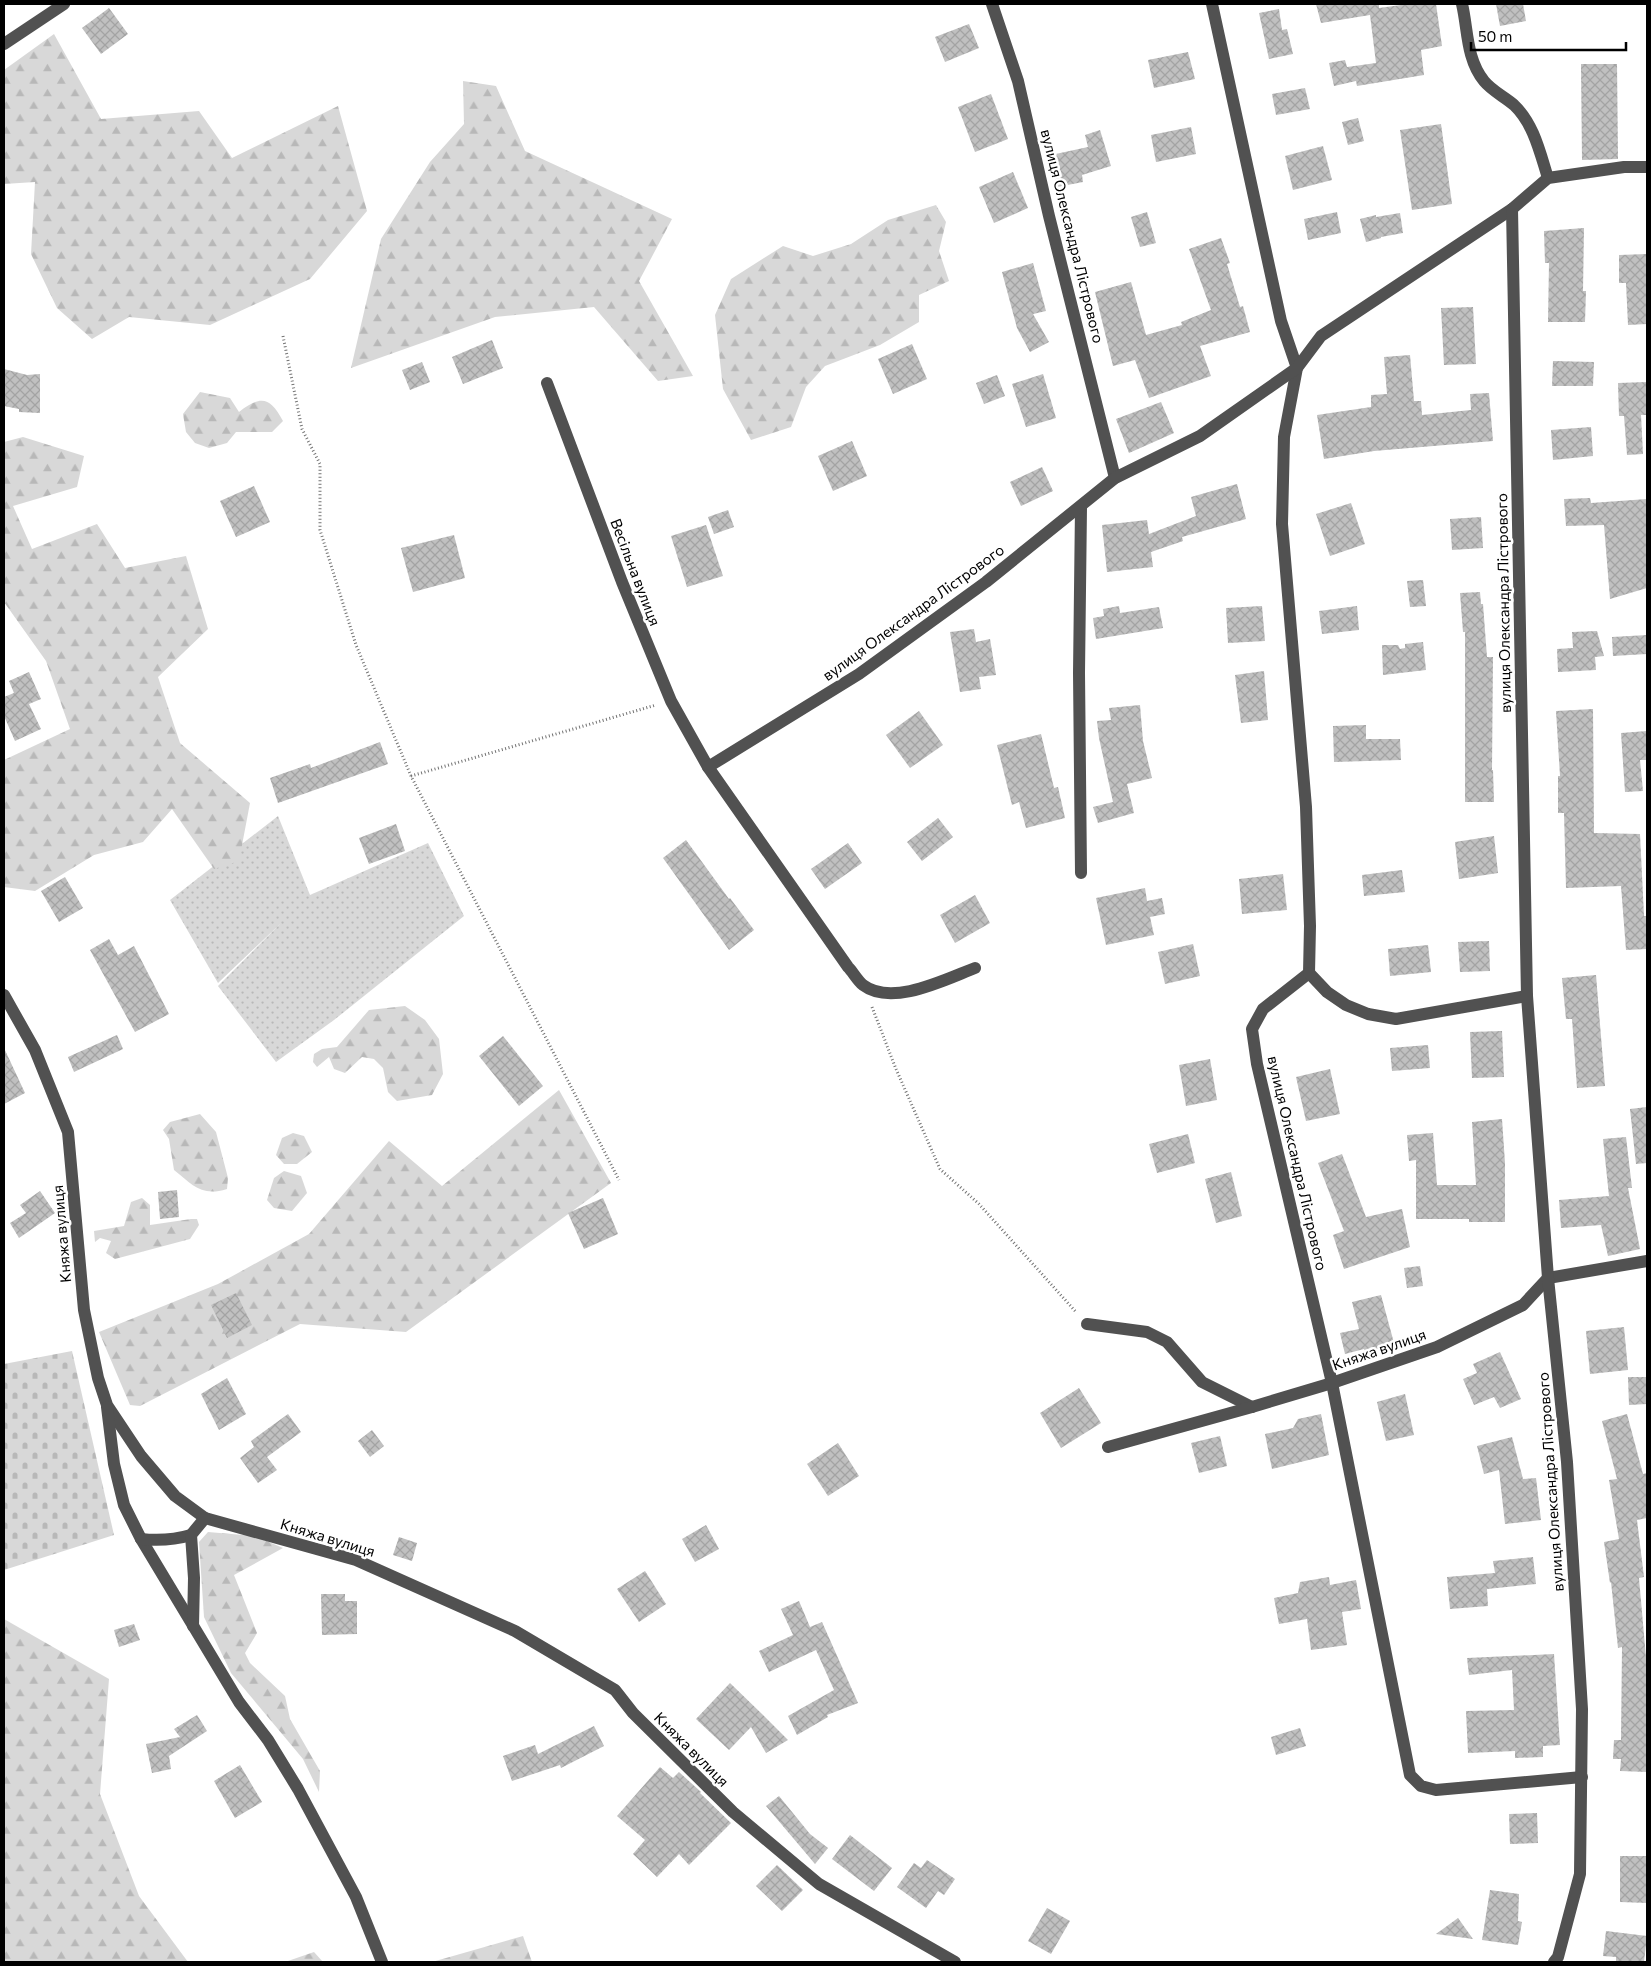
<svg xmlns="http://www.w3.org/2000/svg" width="1651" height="1966" viewBox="0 0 1651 1966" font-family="Commissioner,sans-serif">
<defs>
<pattern id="green-dots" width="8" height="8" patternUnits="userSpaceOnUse" patternTransform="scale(1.25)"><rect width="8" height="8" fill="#d8d8d8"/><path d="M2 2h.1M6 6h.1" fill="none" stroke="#b8b8b8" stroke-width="1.8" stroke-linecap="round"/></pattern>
<pattern id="forest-firs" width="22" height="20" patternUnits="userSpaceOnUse" patternTransform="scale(1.25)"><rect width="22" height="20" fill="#d8d8d8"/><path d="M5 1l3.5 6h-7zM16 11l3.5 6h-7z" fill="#b8b8b8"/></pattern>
<pattern id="cemetery-stones" width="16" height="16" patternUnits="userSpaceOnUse" patternTransform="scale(1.25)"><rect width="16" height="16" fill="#d8d8d8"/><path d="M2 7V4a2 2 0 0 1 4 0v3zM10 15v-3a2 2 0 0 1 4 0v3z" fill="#b8b8b8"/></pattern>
<pattern id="building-cross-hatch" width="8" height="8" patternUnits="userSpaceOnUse" patternTransform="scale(1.25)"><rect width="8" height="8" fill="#c0c0c0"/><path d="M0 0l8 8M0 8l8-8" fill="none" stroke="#a3a3a3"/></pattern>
</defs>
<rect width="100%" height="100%" fill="#fff"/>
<path fill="url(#green-dots)" d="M278,816L310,895L428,843L464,916L334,1020L276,1062L218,986L281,923L218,983L170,900Z"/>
<g fill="url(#forest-firs)">
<path d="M54,34L101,119L199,111L232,158L338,106L367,211L310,279L210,325L129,317L92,339L57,308L31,254L35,182L4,184V70Z"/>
<path d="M463,81L496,86L525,151L672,219L639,281L693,376L658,381L594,307L495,317L351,368L381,239L430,162L464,124Z"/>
<path d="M936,205L946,222L939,251L949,281L919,295V322L880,345L825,366L806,387L791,427L751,440L723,389L715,315L731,279L783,246L813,256L851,244L888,220Z"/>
<path d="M200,392L230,398L239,412C261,395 270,397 283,421L272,432H236L227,443L209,448L195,443L186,432L183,414Z"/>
<path d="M23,437L84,456L77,487L13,506L32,549L97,524L125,568L186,556L208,629L158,677L180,743L250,803L239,861L214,869L172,809L143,842L94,855L35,891L4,887V760L70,729L46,661L4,602V442Z"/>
<path d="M405,1006L425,1020L439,1039L443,1074L432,1095L397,1101L388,1092L383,1068L374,1059L362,1057L345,1073L334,1069L329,1057L317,1067L313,1062L314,1054L322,1049L337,1047L369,1010Z"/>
<path d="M559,1090L611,1183L406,1332L300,1324L140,1406L130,1405L99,1332L218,1284L309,1234L389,1141L442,1186Z"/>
<path d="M200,1114L216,1132L228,1178L227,1189C201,1197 193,1185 174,1170L169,1139L163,1130L170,1122Z"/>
<path d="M293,1133L304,1136L312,1152L297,1164H284L276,1155L282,1138Z"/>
<path d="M284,1171L301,1176L307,1193L292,1211L274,1208L267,1200L274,1178Z"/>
<path d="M142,1198L150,1205V1225L191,1219H197L199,1225L190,1239L115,1259L106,1253L111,1241L100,1238L95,1242L94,1231L124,1226L131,1202Z"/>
<path d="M208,1532L255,1536L283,1548L234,1575L257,1633L245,1653L250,1663L285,1696L290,1719L320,1771L319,1792L303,1759L231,1673L204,1617L199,1542Z"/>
<path d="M4,1619L109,1679L100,1794L139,1896L188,1962H4Z"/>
<path d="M523,1936L532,1962H432Z"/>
<path d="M314,1952L323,1962H285Z"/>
</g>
<path fill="url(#cemetery-stones)" d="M72,1351L114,1535L4,1570V1364Z"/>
<g fill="url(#building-cross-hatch)">
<path d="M1316,4H1379V8L1408,4H1436L1442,46L1421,50L1424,75L1357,86L1356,81L1334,86L1329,63L1345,60L1347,67L1376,63L1370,15L1321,23Z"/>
<path d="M1496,4H1523L1526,21L1500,26Z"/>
<path d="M109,8L128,34L101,54L82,28Z"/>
<path d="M1279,9L1282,30L1287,29L1293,54L1269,59L1259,13Z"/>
<path d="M969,24L979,48L945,62L935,37Z"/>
<path d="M1188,52L1195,79L1154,88L1148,60Z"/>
<path d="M1581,64H1617L1618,159L1582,160Z"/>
<path d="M1305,88L1310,109L1276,115L1272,94Z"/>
<path d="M991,94L1008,139L975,152L958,107Z"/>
<path d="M1358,118L1364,141L1348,145L1342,122Z"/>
<path d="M1441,124L1452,204L1412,210L1400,130Z"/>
<path d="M1191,127L1196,154L1156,162L1151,135Z"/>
<path d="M1100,130L1111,166L1082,175L1083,182L1057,187L1051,155L1088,147L1085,135Z"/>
<path d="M1323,146L1332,180L1293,190L1285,156Z"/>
<path d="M1013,172L1028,208L994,223L979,187Z"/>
<path d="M1147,212L1156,243L1140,247L1131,217Z"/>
<path d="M1337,212L1341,233L1308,240L1304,219Z"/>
<path d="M1400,213L1403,233L1381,237V238L1366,242L1360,219L1376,215V217Z"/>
<path d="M1584,228L1583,291H1586L1585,322H1548L1549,263H1545L1544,231Z"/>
<path d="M1221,238L1230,263L1227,264L1240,307L1243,306L1250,332L1200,346L1211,376L1149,398L1135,360L1113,366L1095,292L1131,282L1146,335L1182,325L1181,322L1211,310L1189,249Z"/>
<path d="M1647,254V324L1628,325L1626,283H1619V255Z"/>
<path d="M1033,263L1046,311L1033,314L1049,342L1030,352L1017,328L1002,272Z"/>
<path d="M1473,307L1476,364L1444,365L1441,308Z"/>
<path d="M492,340L503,368L463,384L452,357Z"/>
<path d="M912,344L927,379L893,394L878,359Z"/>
<path d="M1410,355L1414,401H1421L1422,415L1471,410L1470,394L1489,393L1493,441L1374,451L1324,459L1317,415L1371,407V395L1387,394L1384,357Z"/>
<path d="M1553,361L1594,362L1593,386H1552Z"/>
<path d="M422,362L430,382L410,390L402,370Z"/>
<path d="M4,369L27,375L40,374V413L19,412V409L4,406Z"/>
<path d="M1043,374L1056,418L1026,427L1012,384Z"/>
<path d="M997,375L1005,396L984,404L976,383Z"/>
<path d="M1647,382V415H1641L1643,454L1627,455L1624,416H1619L1618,383Z"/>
<path d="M1161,402L1174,433L1129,453L1116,419Z"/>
<path d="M1591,427L1593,456L1553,460L1551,430Z"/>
<path d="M852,441L867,476L833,491L818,456Z"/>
<path d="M1042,467L1053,491L1021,506L1010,482Z"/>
<path d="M1237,484L1246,519L1182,537L1183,541L1151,552L1153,567L1107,572L1102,525L1147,520L1149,534L1196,516L1191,497Z"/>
<path d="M254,486L270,522L236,537L220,501Z"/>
<path d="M1590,498L1591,503L1647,499V588L1610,599L1604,525L1566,526L1564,499Z"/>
<path d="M1351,503L1365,544L1330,556L1316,514Z"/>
<path d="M728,510L734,527L714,534L708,517Z"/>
<path d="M1481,517L1483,548L1452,550L1450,519Z"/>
<path d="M706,525L723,576L687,587L671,536Z"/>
<path d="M454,535L465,578L413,592L401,548Z"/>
<path d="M1423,580L1426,606L1410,607L1407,581Z"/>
<path d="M1480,592L1481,604H1483L1487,657H1493L1492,770H1493L1494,802H1465V632H1463L1460,593Z"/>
<path d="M1119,606L1120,613L1159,607L1163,628L1096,639L1093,618L1104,616L1103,609Z"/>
<path d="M1262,606L1265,641L1228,643L1226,608Z"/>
<path d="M1357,606L1359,630L1322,634L1319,611Z"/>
<path d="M974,629L976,642L990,639L996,675L979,677L981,689L960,692L950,632Z"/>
<path d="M1597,631L1604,656L1595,657L1596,670L1558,672L1557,649L1573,648L1572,632Z"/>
<path d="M1647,635V654L1613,656L1612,637Z"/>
<path d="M1423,642L1426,670L1383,675L1382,645H1398L1400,649L1405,648V644Z"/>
<path d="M1264,671L1268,720L1241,723L1235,675Z"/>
<path d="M29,672L41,699L29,704L41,729L15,741L4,716V697L14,693L9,681Z"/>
<path d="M1140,705L1143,741L1152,778L1127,784L1134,813L1098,823L1093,807L1113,802L1099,738L1097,721L1111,720L1109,708Z"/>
<path d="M1593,709L1594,833L1640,834L1644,916H1647V949L1626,950L1621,886L1566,888L1564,813H1558V776H1560L1556,711Z"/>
<path d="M919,711L943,745L910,768L886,735Z"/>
<path d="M1366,725V739H1400L1401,760L1334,762L1333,726Z"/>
<path d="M1647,731V760H1640L1643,791L1625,792L1621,733Z"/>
<path d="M1041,734L1054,788L1058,787L1065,818L1026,828L1019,802L1012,805L997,745Z"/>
<path d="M380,742L388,764L278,803L270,778L310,764L311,768Z"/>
<path d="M938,818L953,837L922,861L907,842Z"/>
<path d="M396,824L405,851L369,864L359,838Z"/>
<path d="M1494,836L1498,873L1459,879L1455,842Z"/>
<path d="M686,840L729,899L730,898L754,930L729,950L663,858Z"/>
<path d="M848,843L862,863L825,889L811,869Z"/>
<path d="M1402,870L1405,892L1364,896L1362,875Z"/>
<path d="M1283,874L1287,910L1242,914L1239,879Z"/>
<path d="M65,877L83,908L59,922L41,891Z"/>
<path d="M1145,888L1147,901L1162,898L1165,914L1150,917L1154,935L1106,945L1096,898Z"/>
<path d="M975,895L990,923L955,943L940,915Z"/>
<path d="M109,939L118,955L134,946L169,1014L135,1032L90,950Z"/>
<path d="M1489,941L1490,971L1460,972L1458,942Z"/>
<path d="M1193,944L1200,976L1165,984L1158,952Z"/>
<path d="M1428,945L1431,972L1390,976L1388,949Z"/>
<path d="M1596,975L1605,1086L1577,1088L1572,1019H1566L1562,978Z"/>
<path d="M1502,1031L1504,1077L1472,1078L1470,1032Z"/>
<path d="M117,1035L123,1049L74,1072L68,1057Z"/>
<path d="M503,1036L543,1086L519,1106L479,1056Z"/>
<path d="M1428,1045L1430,1068L1392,1071L1390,1048Z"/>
<path d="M4,1048L25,1093L4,1104Z"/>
<path d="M1210,1059L1217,1100L1186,1106L1179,1065Z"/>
<path d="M1330,1069L1340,1114L1306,1121L1296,1077Z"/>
<path d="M1647,1107V1163L1636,1164L1630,1109Z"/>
<path d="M1502,1119L1505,1163V1222H1469V1219H1416V1160L1409,1161L1407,1135L1433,1133L1437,1185H1476L1472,1122Z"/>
<path d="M1188,1134L1195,1163L1157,1173L1149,1144Z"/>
<path d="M1626,1137L1632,1188H1628L1640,1249L1608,1256L1601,1225L1561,1228L1559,1200L1609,1196L1603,1139Z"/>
<path d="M1342,1154L1366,1217L1402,1209L1410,1247L1344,1269L1333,1235L1344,1231L1318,1163Z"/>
<path d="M1231,1172L1242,1216L1216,1223L1205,1179Z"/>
<path d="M177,1190L179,1217L160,1219L158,1192Z"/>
<path d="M40,1191L55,1213L19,1238L10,1223L26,1213L20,1205Z"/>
<path d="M603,1198L618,1234L584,1249L568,1213Z"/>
<path d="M1420,1266L1423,1286L1407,1288L1404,1268Z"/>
<path d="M236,1293L252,1325L227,1338L211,1305Z"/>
<path d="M1381,1295L1394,1343L1366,1353L1364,1349L1345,1354L1340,1333L1359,1329L1352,1302Z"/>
<path d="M1624,1327L1628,1370L1590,1374L1586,1331Z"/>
<path d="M1500,1352L1521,1399L1500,1408L1494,1397L1474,1405L1463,1379L1477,1373L1473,1364Z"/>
<path d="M1628,1377H1647V1404L1629,1405Z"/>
<path d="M227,1378L246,1414L219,1430L201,1394Z"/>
<path d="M1079,1388L1101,1423L1061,1448L1040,1413Z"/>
<path d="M1405,1394L1414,1435L1386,1441L1377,1402Z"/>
<path d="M288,1414L301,1432L267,1457L277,1470L258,1483L240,1458L254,1447L251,1441Z"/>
<path d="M1321,1414L1329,1455L1272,1469L1265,1434L1293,1428L1298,1419Z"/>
<path d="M1627,1414L1643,1474L1647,1473V1518L1637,1520L1644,1577L1639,1578L1647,1669V1772L1620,1771L1621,1759H1613L1614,1740H1621L1622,1647L1618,1648L1611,1582L1610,1583L1604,1542L1619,1539L1609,1480L1617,1479L1602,1421Z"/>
<path d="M372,1430L384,1446L370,1457L358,1441Z"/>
<path d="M1220,1436L1227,1466L1199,1473L1191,1443Z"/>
<path d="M1512,1437L1523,1479L1536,1478L1541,1520L1505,1524L1499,1470L1484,1474L1477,1446Z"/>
<path d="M838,1443L859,1476L828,1496L807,1464Z"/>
<path d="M706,1525L719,1549L695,1562L682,1539Z"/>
<path d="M399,1537L417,1543L412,1561L393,1555Z"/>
<path d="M1533,1557L1536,1584L1487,1589L1488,1606L1450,1609L1447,1577L1495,1573L1493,1561Z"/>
<path d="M645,1571L666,1604L639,1622L617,1589Z"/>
<path d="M1329,1577L1330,1585L1356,1580L1361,1609L1342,1612L1347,1645L1311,1650L1307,1619L1279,1624L1274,1598L1298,1593L1300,1582Z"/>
<path d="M321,1594H345V1601H357V1634L322,1635Z"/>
<path d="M799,1601L810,1627L822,1622L858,1703L827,1715L828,1717L797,1735L788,1716L834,1690L816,1650L769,1672L759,1651L793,1635L781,1609Z"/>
<path d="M134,1624L140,1640L119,1647L114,1630Z"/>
<path d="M1554,1654L1560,1745L1543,1746V1757L1515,1758V1751L1468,1753L1466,1711L1514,1710L1512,1670L1469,1675L1467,1658Z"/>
<path d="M730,1683L763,1715L788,1740L766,1753L751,1727L729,1750L696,1719Z"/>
<path d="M197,1715L207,1731L169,1756L171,1769L152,1773L146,1744L180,1737L174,1729Z"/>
<path d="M594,1726L604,1746L561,1768L560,1765L512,1781L503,1756L535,1745L538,1754Z"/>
<path d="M1300,1728L1306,1746L1276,1755L1271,1737Z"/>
<path d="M240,1765L262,1802L235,1818L214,1781Z"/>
<path d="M660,1767L673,1778L679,1772L701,1792L700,1793L731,1823L689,1865L679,1854L657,1877L633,1854L645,1840L617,1816Z"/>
<path d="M779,1796L810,1834L828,1848L815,1864L766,1806Z"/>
<path d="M1537,1813L1538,1843L1510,1844L1509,1814Z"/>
<path d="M850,1835L892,1868L874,1891L832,1859Z"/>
<path d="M1620,1856H1647V1903L1620,1902Z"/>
<path d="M927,1860L955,1879L944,1895L938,1891L926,1908L897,1887L914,1863L921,1868Z"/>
<path d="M777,1865L803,1890L782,1911L756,1886Z"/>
<path d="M1490,1890L1519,1894L1518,1921L1522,1922L1518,1945L1482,1940Z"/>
<path d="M1047,1908L1070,1921L1051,1954L1028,1941Z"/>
<path d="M1458,1918L1473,1939L1436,1934Z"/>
<path d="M1606,1931L1647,1936L1644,1962H1616V1957L1603,1956Z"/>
</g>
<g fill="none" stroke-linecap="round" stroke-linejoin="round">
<g stroke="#737373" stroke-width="3" stroke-dasharray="1 2.5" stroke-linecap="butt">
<path d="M283,336L302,429L320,464V530L356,645L411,776L619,1180"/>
<path d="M411,776L656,705"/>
<path d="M872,1007L896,1069L940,1169L979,1204L1076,1312"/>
</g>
<g stroke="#515151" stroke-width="12">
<path d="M992,4L1018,81L1049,216L1115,478"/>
<path d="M1212,4L1281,321L1297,368L1284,437L1282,524L1306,807L1310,926L1309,973L1263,1009L1252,1029L1257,1064L1332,1383L1410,1775L1421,1786L1436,1790L1582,1777"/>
<path d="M1462,4C1468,29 1466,59 1484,81C1492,91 1505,97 1514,105C1534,124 1540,153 1548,178"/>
<path d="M4,44L64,4"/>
<path d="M547,383L622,582L671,701L708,767L848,967C853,972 857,980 863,985C892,1007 946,979 975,968"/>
<path d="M1081,507L1079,673L1081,873"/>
<path d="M708,767L859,674L986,582L1115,478L1200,436L1297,368L1321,336L1512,209"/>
<path d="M1309,973L1327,992L1346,1005L1368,1014L1396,1019L1527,996"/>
<path d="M4,995L35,1050L68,1132L84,1310L98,1378L107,1405L141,1456L175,1496L205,1518L356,1560L515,1631L615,1690L633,1713L733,1812L819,1884L955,1962"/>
<path d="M1087,1324L1147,1332L1167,1342L1202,1382L1252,1407"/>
<path d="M107,1407L114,1464L124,1505L141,1539L239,1702L268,1740L298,1789L356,1897L382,1962"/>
<path d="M1108,1447L1252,1407L1332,1383L1437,1347L1523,1305L1548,1278L1647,1261"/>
<path d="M141,1539C159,1541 174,1540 191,1535"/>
<path d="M193,1626L194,1578L191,1535L205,1518"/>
<path d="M1554,1962L1558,1957L1580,1874L1582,1709L1567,1462L1548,1278L1527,996L1512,209L1548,178L1624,167H1647"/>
</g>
</g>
<g text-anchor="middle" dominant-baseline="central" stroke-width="5" stroke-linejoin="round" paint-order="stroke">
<g font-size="15" fill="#000" stroke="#fff">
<text transform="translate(1073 236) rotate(76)">вулиця Олександра Лістрового</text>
<text transform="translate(636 572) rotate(69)">Весільна вулиця</text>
<text transform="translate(1503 603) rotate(-91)">вулиця Олександра Лістрового</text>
<text transform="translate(913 612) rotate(-36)">вулиця Олександра Лістрового</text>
<text transform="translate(1298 1163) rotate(77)">вулиця Олександра Лістрового</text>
<text transform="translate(61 1234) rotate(-95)">Княжа вулиця</text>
<text transform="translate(1379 1349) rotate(-19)">Княжа вулиця</text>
<text transform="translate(1550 1482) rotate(-94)">вулиця Олександра Лістрового</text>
<text transform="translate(328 1537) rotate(17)">Княжа вулиця</text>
<text transform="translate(692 1749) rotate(45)">Княжа вулиця</text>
</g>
</g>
<rect width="1651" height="1966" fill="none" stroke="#000000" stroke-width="10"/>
<path d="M1471 42v8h155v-8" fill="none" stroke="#000000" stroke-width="2.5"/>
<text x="1478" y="42" font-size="15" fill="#000000" stroke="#ffffff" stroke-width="4" paint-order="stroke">50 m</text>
</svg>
